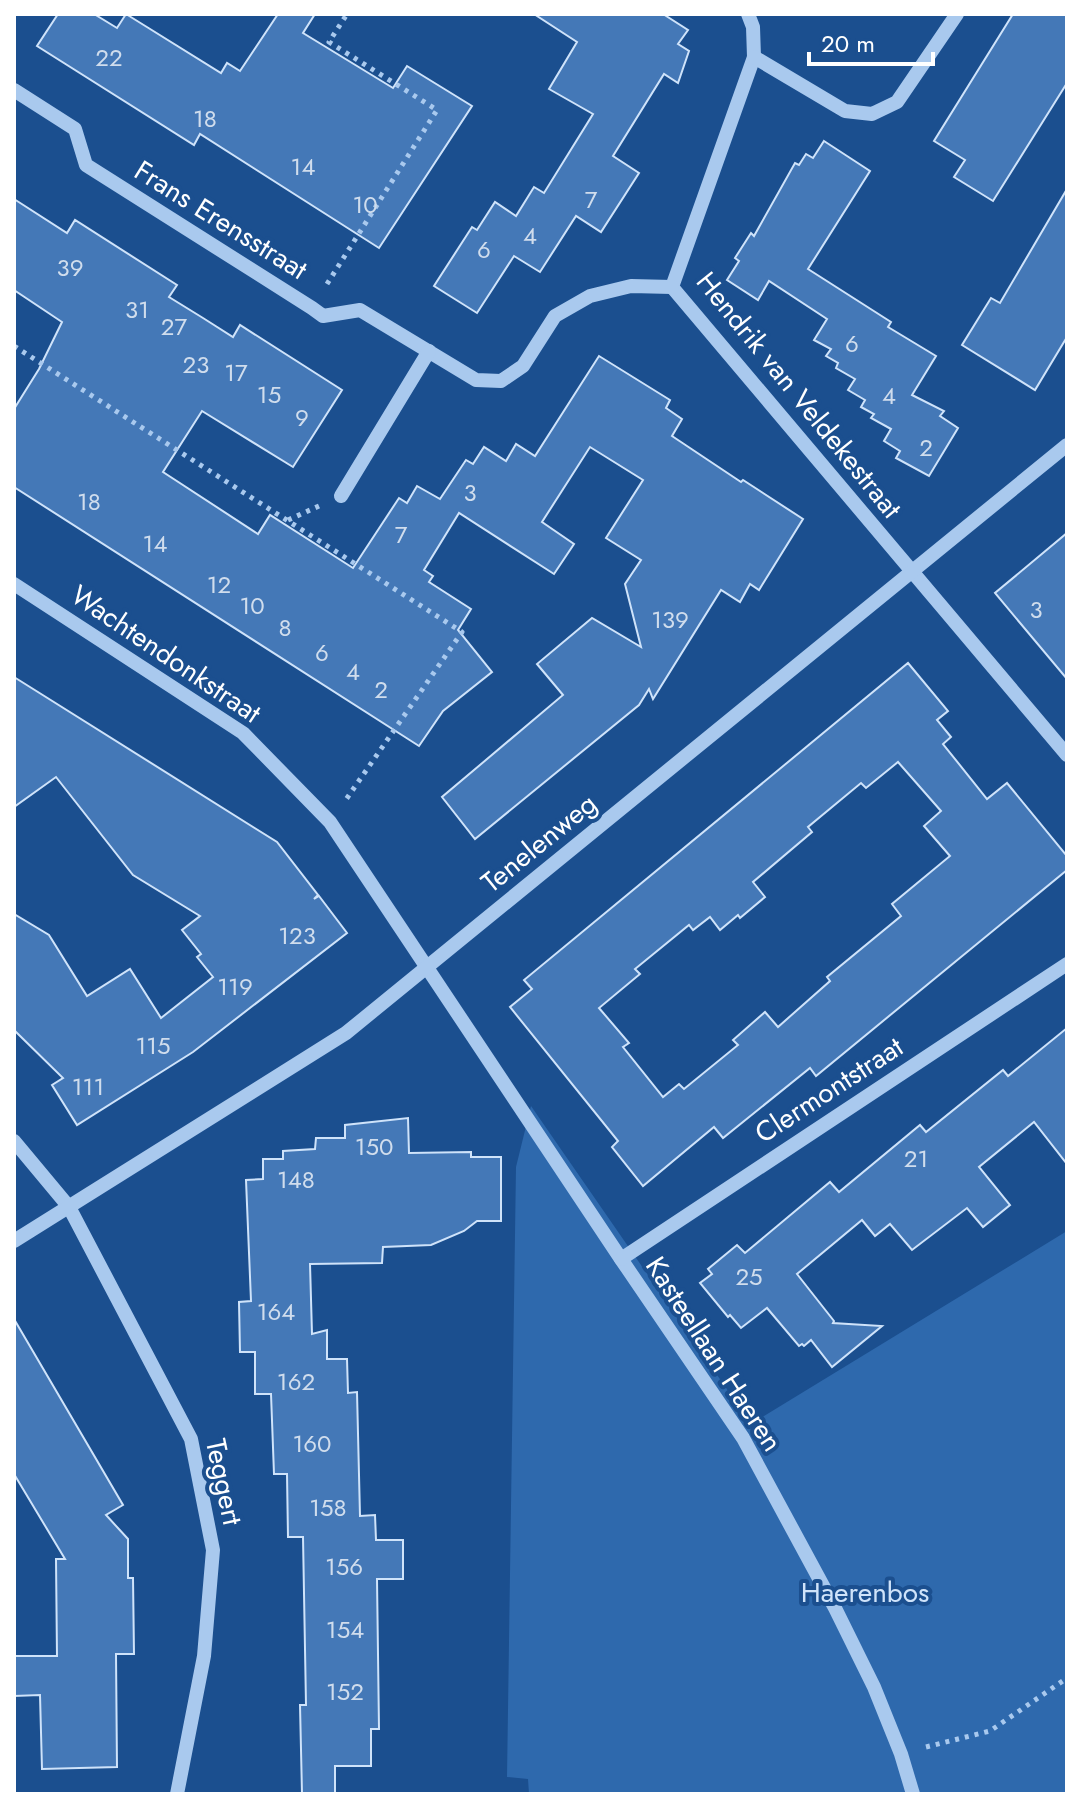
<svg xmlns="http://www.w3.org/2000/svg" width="1081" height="1808" viewBox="0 0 1081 1808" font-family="Jost,sans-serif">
<rect width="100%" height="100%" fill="#1b4f8f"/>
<path fill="#2e69ad" d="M531,1106L751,1424L1067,1231V1794H529L528,1779L507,1777L516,1167Z"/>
<g fill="#4478b7" stroke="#cfe3fa" stroke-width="2" fill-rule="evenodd">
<path d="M58,14H94L117,28L126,14L221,73L227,63L240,71L278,14H315L303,33L393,88L407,66L472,106L379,248L200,134L194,145L37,46Z"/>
<path d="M534,14H663L688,30L678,44L689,51L678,83L664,74L613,156L639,173L601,232L576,216L540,272L514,256L477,313L434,286L472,227L477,230L495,202L516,216L534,187L544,193L593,114L549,89L577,42Z"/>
<path d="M1013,14H1067V83L993,201L954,177L965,160L934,141Z"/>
<path d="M824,141L870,171L808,269L891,322L888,327L936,356L912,395L944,411L940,416L958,428L929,476L896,458L900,451L884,441L891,429L871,418L874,414L861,407L865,400L848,390L855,379L836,368L838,363L826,356L831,349L814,340L827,319L769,281L758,300L727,280L739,261L735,258L751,233L754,236L795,163L799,165L806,154L813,158Z"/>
<path d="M1067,189V337L1035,390L962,345L991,298L1000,303Z"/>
<path d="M14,199L67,233L75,220L177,285L169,297L203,318L233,337L240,325L342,390L293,467L202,411L163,472L258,534L270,515L353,568L399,498L407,503L417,486L440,499L466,460L473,464L484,447L506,461L516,444L535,456L599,356L670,400L666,408L682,419L672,436L741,482L743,480L803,519L759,590L750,584L740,602L721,590L653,699L649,689L639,705L475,839L442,797L563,695L537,664L592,618L641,647L625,584L641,560L606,538L643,480L590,447L542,522L574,544L554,574L459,513L424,570L433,576L429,582L471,609L458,630L492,672L443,711L419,746L14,487V409L39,369L62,322L14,290Z"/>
<path d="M1067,533V679L995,593Z"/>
<path d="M908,663L948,711L937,720L951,737L943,744L987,799L1007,783L1067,856V870L816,1076L810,1068L723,1138L714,1127L643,1186L612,1147L618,1141L510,1007L532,989L524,980ZM898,762L941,811L924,826L950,856L892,904L901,916L827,977L830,981L778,1027L765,1012L733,1040L738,1045L684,1089L679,1084L663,1097L623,1047L629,1043L599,1008L640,974L635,969L689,925L693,930L710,917L720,930L738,915L740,918L765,897L753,882L812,832L808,827L861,783L866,788Z"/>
<path d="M14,677L277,842L318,895L314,899L319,896L347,933L193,1052L77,1125L52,1085L63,1078L14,1030V914L49,935L87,996L130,969L161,1018L213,977L197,957L201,954L182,930L200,916L133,875L56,777L14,807Z"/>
<path d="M1067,1028V1164L1034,1122L979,1167L1010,1205L983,1227L967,1208L912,1250L890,1224L875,1236L862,1220L797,1274L834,1321L833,1323L882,1326L832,1367L811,1340L804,1346L802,1344L799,1346L767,1308L741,1328L730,1315L728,1317L700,1283L712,1274L708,1269L737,1245L745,1253L830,1182L839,1192L920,1125L926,1132L1003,1070L1008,1076Z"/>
<path d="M408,1118L409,1153L471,1152V1157H501V1221H477L464,1231L431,1245L383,1247L382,1263L310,1264L312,1334L327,1330V1359H347L348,1393L357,1392L360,1516L375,1515L376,1540H403V1579H377L379,1729H371V1766H335V1794H302L300,1705H306L303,1537H288L287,1474H274L271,1394H255V1352H240L239,1302L251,1301L246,1180L263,1179V1159H283V1151L315,1149L316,1138H345V1125Z"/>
<path d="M14,1319L123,1505L106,1515L128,1539V1578H133L134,1654H116L117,1767L42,1769L40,1695L14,1696V1656H57L56,1559H65L14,1474Z"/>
</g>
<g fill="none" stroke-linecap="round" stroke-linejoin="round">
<g stroke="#a9c9ee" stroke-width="5" stroke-dasharray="4 6" stroke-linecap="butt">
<path d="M327,284L437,110L329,42L347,14"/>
<path d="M14,346L462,632L345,801"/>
<path d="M288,520L319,506"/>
<path d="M926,1747L990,1731L1067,1678"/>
</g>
<g stroke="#a9c9ee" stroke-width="14">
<path d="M748,14L753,27L754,57L672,287L1067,755"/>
<path d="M754,57L845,111L872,114L897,102L957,14"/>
<path d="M14,90L75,129L86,165L312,308L323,316L360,310L476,380L501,381L523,366L555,316L590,296L631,286L672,287"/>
<path d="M341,496L429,351"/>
<path d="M14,584L243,733L330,822L621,1259L743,1438L835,1608L874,1687L901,1754L913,1794"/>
<path d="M14,1141L69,1207L191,1439L213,1550L204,1656L177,1794"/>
<path d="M14,1241L346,1033L1067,445"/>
<path d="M621,1259L1067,964"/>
</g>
</g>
<g text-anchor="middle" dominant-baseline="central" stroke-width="8" stroke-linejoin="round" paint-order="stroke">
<g font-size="24" fill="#d0dded">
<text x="109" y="57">22</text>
<text x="205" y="118">18</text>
<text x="303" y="166">14</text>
<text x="591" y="199">7</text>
<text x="365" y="204">10</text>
<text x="530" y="235">4</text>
<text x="484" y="249">6</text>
<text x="70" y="267">39</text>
<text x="137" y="309">31</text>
<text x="174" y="326">27</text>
<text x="852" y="343">6</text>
<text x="196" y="364">23</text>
<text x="236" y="372">17</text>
<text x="269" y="394">15</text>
<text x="889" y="395">4</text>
<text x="302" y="417">9</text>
<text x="926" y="447">2</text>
<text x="470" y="492">3</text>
<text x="89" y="501">18</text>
<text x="401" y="534">7</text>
<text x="155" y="543">14</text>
<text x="219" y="584">12</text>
<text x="252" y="605">10</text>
<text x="1036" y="609">3</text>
<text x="670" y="619">139</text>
<text x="285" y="627">8</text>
<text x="322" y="652">6</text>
<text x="353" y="671">4</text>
<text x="381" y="689">2</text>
<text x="297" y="935">123</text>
<text x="235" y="986">119</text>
<text x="153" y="1045">115</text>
<text x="88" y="1086">111</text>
<text x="374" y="1146">150</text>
<text x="916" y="1158">21</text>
<text x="296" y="1179">148</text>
<text x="749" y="1276">25</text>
<text x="276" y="1311">164</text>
<text x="296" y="1381">162</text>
<text x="312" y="1443">160</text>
<text x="328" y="1507">158</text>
<text x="344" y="1566">156</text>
<text x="345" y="1629">154</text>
<text x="345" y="1691">152</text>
</g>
<g font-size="28" fill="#fff" stroke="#1b4f8f">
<text transform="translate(221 220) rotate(32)">Frans Erensstraat</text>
<text transform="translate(799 395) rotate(51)">Hendrik van Veldekestraat</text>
<text transform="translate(166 654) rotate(34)">Wachtendonkstraat</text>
<text transform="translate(539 843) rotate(-39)">Tenelenweg</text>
<text transform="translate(829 1090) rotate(-33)">Clermontstraat</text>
<text transform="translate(714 1354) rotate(57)">Kasteellaan Haeren</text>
<text transform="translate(224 1482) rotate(78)">Teggert</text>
</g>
<g font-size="28" fill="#cfe3fa" stroke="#1b4f8f">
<text x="865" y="1592">Haerenbos</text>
</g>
</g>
<rect width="1081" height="1808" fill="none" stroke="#ffffff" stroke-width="32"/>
<path d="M809 52v12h124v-12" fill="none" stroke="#ffffff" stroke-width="4"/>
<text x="821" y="52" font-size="24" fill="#ffffff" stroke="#1b4f8f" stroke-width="6" paint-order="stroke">20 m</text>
</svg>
